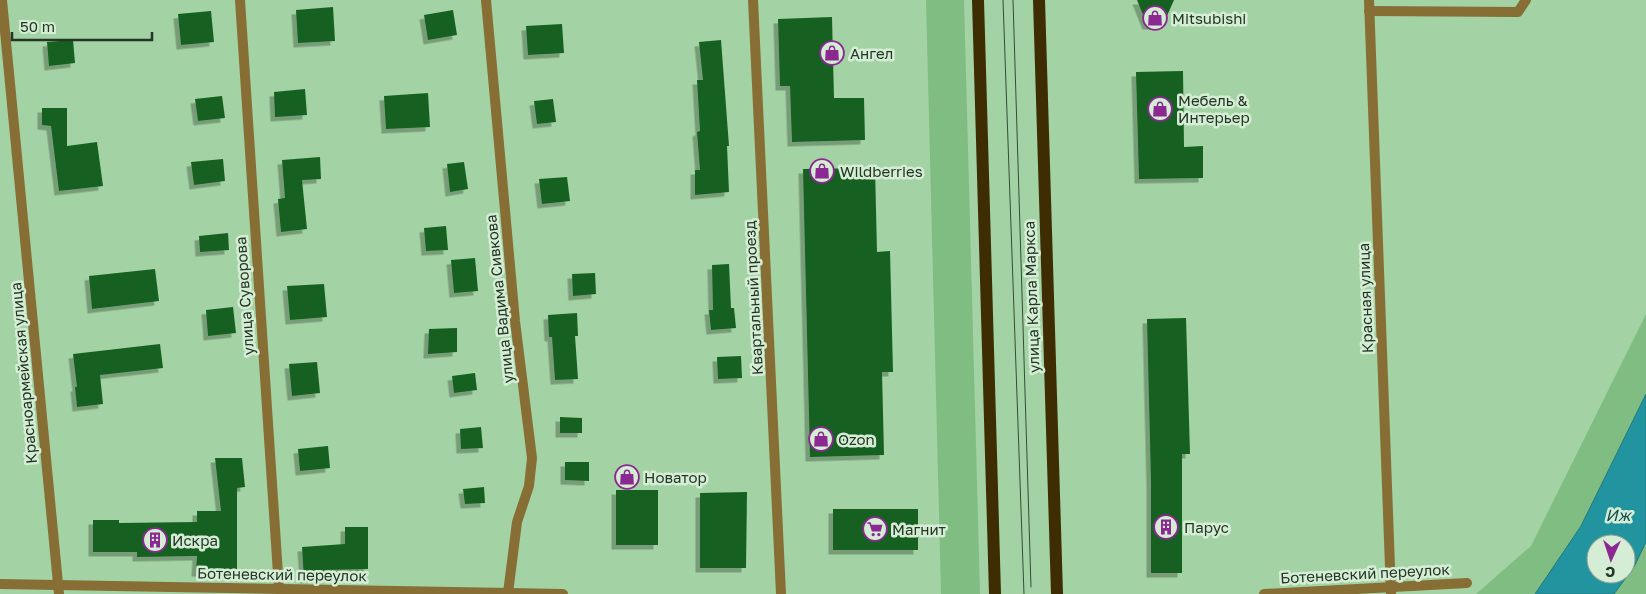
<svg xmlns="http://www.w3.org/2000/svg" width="1646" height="594" viewBox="0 0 1646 594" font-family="'Golos Text',sans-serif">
<defs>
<filter id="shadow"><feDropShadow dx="-4.5" dy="4.5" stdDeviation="0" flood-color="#0004"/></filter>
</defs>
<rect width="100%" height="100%" fill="#a3d3a4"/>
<g fill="#80bd83">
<path d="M926,0H964L980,594H941Z"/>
<path d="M1646,314V394L1581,526L1535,594H1476L1531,546Z"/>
<path d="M1646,542V594H1614L1634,567Z"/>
</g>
<path fill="#21949f" stroke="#22787a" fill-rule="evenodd" d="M1646,394V542L1634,567L1614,594H1535L1581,526ZM1596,544H1626V574H1596Z"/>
<g fill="#156121" filter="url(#shadow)">
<path d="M1137,0H1174L1163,25H1147Z"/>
<path d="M333,7L335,41L298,43L296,10Z"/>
<path d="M453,10L457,35L428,40L424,15Z"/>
<path d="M211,11L214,42L181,45L178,14Z"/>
<path d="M832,17L834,98H864L865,140L792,142L790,86H780L778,19Z"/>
<path d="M562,24L564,53L528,55L526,26Z"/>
<path d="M73,40L75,63L49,66L47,42Z"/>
<path d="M721,40L729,146H727L729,192L695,195V170H700L697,132L700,131L697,80H703L699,42Z"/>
<path d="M1183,71L1184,147L1203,146V178L1139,179L1136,72Z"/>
<path d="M305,89L307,115L275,117L274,92Z"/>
<path d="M428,93L430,127L386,129L384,96Z"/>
<path d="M222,96L225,118L198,121L195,99Z"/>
<path d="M553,99L556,122L537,124L534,101Z"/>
<path d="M42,108H67V146L97,142L103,186L59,191L51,126L42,125Z"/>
<path d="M320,157L321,179L302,180L307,229L281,232L278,199L285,198L282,160Z"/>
<path d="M223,159L225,181L194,185L191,162Z"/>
<path d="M464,162L468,189L450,192L447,164Z"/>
<path d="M875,168L877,252L890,251L893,372H882L884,455L810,457L803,169Z"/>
<path d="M567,177L570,201L542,204L539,179Z"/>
<path d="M446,226L448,250L426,251L424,228Z"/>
<path d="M228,233L229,250L200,252L199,236Z"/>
<path d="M475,258L478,291L454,293L451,260Z"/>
<path d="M729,264L731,308H734L736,328L711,330L709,310H713L712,265Z"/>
<path d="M155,269L159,301L92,309L89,276Z"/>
<path d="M595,273L596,294L573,296L572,274Z"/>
<path d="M324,284L327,317L290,320L287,286Z"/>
<path d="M233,307L236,333L208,336L206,310Z"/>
<path d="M577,313L578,336H575L578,379L555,380L552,337H549L548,315Z"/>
<path d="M1186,318L1190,454H1182V573H1151V482L1147,319Z"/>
<path d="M457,328V352L428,354L429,329Z"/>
<path d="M160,344L163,368L100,375L103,404L77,407L75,387H77L73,354Z"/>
<path d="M741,356L742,378L718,379L717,357Z"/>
<path d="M317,362L320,393L292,396L289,364Z"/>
<path d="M475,373L477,390L454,393L452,376Z"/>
<path d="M560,417L582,418V433H560Z"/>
<path d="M481,427L483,448L461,449L460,429Z"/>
<path d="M328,446L330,468L300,471L298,449Z"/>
<path d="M215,458H242L245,487L237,488V572H196L197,556L137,557V552H93V520H119V523L197,522V511H221Z"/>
<path d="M565,462H589V481L565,480Z"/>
<path d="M484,487L485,503L465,504L463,489Z"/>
<rect x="616" y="490" width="42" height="55"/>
<path d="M747,492L746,568H700V493Z"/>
<rect x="833" y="509" width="85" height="41"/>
<path d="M345,527H368V569L324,570V577L304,579L302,547L345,544Z"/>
</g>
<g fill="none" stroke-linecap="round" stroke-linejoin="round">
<g stroke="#876e35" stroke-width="10">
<path d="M240,0L279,589"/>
<path d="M486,0L515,321L532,458L529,486L517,522L508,593"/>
<path d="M753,0L781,594"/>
<path d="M1369,0L1391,594"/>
<path d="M1369,11L1518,12L1526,0"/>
<path d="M0,584L563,594"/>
<path d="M1264,594L1467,583"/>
</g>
<path stroke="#876e35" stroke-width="10" d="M2,0L59,594"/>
<g stroke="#3e2d02" stroke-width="12">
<path d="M978,0L995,594"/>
<path d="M1039,0L1057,594"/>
</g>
<g stroke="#354d36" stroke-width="1">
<path d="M1003,0L1024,594"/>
<path d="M1013,0L1031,587"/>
</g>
</g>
<defs>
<g id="shop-ring" transform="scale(1.25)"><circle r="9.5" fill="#d5edd5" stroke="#8b2891" stroke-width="1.5"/><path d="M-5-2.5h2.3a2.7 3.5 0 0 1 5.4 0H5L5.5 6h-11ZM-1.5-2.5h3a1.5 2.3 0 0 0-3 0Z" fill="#8b2891"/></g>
<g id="building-ring" transform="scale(1.25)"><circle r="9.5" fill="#d5edd5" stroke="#8b2891" stroke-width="1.5"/><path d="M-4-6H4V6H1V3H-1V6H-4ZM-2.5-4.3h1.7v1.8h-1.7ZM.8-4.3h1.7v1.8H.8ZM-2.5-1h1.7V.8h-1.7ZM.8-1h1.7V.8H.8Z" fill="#8b2891"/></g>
<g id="supermarket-ring" transform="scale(1.25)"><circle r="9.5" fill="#d5edd5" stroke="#8b2891" stroke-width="1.5"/><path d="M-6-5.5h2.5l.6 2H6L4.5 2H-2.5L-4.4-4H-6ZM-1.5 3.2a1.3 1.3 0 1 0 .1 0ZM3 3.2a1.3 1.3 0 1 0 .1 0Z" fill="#8b2891"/></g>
</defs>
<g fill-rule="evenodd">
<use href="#shop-ring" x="1155" y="18"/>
<use href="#shop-ring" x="832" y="53"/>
<use href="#shop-ring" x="1160" y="109"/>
<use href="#shop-ring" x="822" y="171"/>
<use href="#shop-ring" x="821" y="439"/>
<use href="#shop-ring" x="627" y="477"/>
<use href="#building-ring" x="1166" y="527"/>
<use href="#supermarket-ring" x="875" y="529"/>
<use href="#building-ring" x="155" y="540"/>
</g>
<g text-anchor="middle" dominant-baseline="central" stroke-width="5" stroke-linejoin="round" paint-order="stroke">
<g font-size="15" fill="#233724" stroke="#d5edd5" text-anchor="start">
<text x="1172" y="18">Mitsubishi</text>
<text x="850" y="53">Ангел</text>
<text x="1178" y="100">Мебель &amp;<tspan x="1178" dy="17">Интерьер</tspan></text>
<text x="840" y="171">Wildberries</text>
<text x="838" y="439">Ozon</text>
<text x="644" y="477">Новатор</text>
<text x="1184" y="527">Парус</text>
<text x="892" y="529">Магнит</text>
<text x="172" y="540">Искра</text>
</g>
<g font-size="15" fill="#233724" stroke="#d5edd5">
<text transform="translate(244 296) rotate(-94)">улица Суворова</text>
<text transform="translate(1031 297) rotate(-92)">улица Карла Маркса</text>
<text transform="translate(753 298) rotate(-93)">Квартальный проезд</text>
<text transform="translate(1365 298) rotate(-92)">Красная улица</text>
<text transform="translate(499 299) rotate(-96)">улица Вадима Сивкова</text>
<text transform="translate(23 373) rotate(-95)">Красноармейская улица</text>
<text transform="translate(1365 573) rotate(-3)">Ботеневский переулок</text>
<text transform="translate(282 574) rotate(1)">Ботеневский переулок</text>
</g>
<g font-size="16" font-style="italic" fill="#114f55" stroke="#d5edd5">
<text x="1618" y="515">Иж</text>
</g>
</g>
<g transform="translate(1611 559) rotate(183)"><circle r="24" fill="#d5edd5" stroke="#8ea48e"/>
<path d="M0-4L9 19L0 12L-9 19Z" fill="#8b2891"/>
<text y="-8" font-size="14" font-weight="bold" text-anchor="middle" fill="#233724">С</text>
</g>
<path d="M12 32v8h140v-8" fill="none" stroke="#233724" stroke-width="2.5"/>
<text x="20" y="32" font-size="15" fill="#233724" stroke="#d5edd5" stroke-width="4" paint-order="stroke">50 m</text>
</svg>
